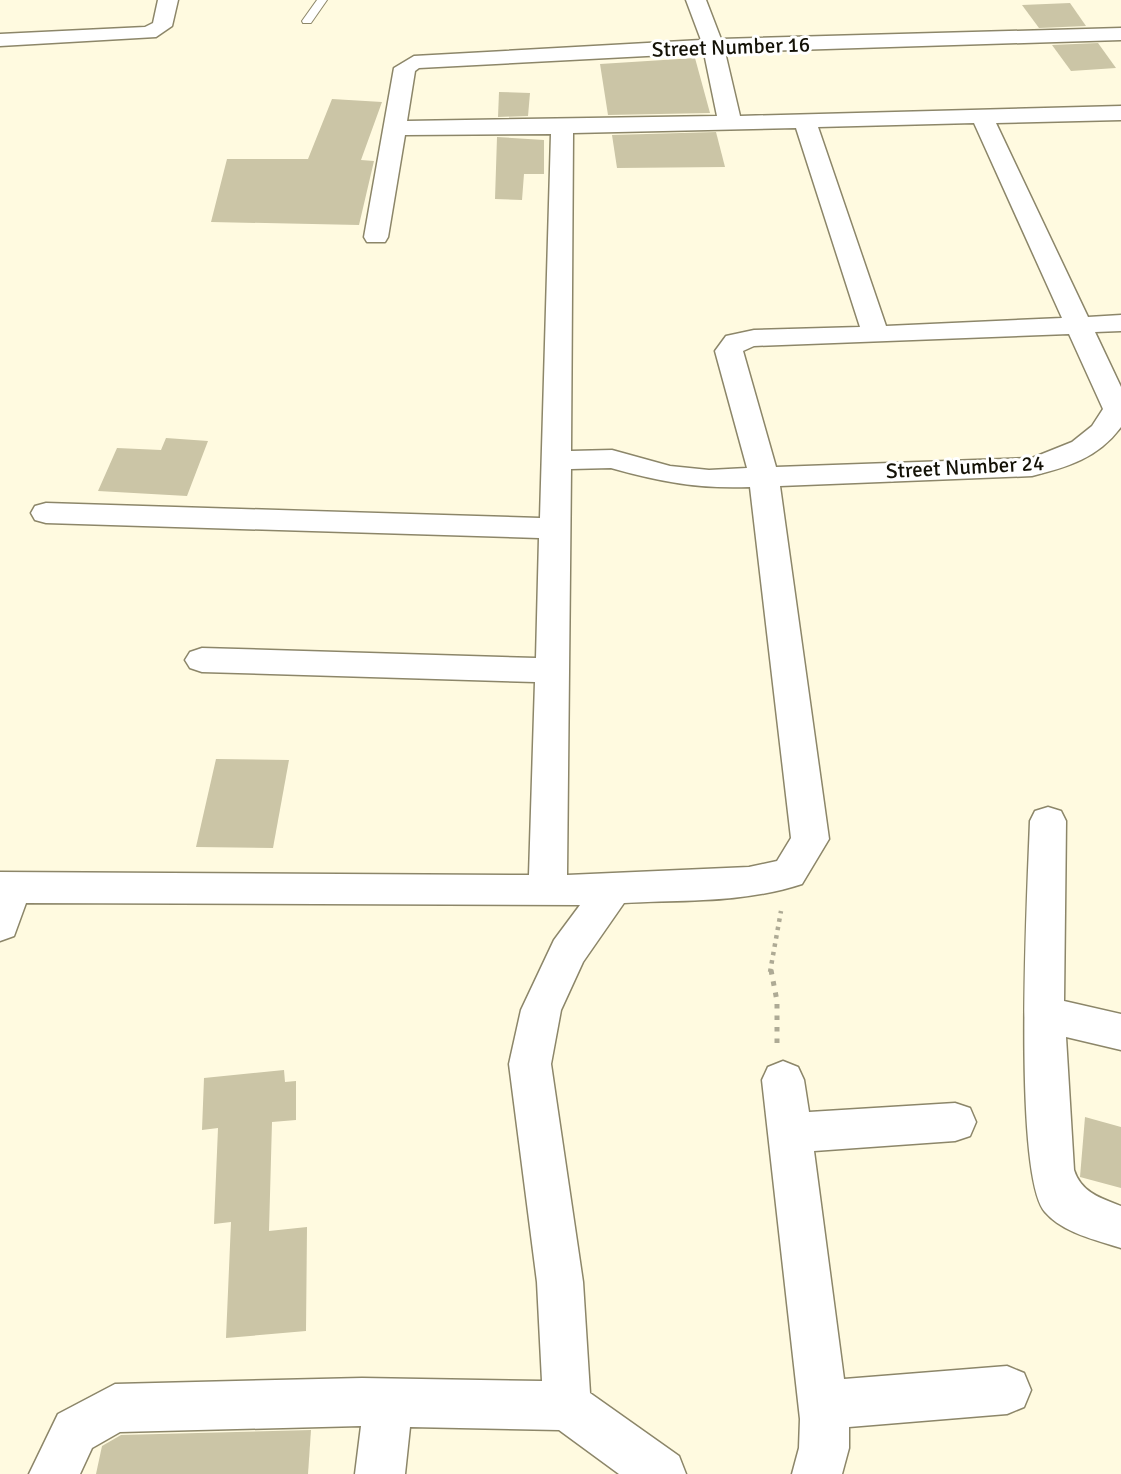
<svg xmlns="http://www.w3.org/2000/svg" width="1121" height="1474" viewBox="0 0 1121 1474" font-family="Signika,sans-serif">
<rect width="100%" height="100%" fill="#fffae0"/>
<g fill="#cbc5a6">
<path d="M1070,3L1086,26L1039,28L1022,5Z"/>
<path d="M1098,43L1116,68L1071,71L1052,45Z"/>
<path d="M695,58L710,113L608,115L600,64Z"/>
<path d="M499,92L530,93L528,116L498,117Z"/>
<path d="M332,99L382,102L361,160L374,161L359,225L211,222L227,159H308Z"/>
<path d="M716,132L725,167L617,168L612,135Z"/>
<path d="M497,137L544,140V174H524L522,200L495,199Z"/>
<path d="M166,438L208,441L187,496L98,491L117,448L161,450Z"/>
<path d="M216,759L289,760L273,848L196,847Z"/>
<path d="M284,1070L285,1082L296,1081V1120L272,1122L269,1231L307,1227L306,1331L226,1338L231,1222L214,1224L218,1128L202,1130L204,1078Z"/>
<path d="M1085,1117L1121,1127V1188L1080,1177Z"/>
<path d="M311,1430L308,1474H96L102,1446L121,1435Z"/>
</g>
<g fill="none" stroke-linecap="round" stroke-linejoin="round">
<g stroke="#8c8669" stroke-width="2">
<path id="service" d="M317,0H327L311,23H303L302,21Z"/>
</g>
<g stroke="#8c8669" stroke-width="3">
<g id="minor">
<path d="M158,0H178L172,26L156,37L0,46V34L145,27L153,23Z"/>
<path d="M686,0H706L721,39L1121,28V40L725,52L740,116L1121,106V120L996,123L1088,317L1121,315V331L1095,332L1121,387V427C1098,458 1068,467 1032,476L780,486L829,839L802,884C745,903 684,900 624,903L583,962L561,1010L551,1064L583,1282L590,1393L679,1456L686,1474H619L559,1430L410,1427L405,1474H355L361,1426L120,1432L92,1448L80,1474H29L58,1414L115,1384L362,1378L542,1381L537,1282L509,1064L521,1010L554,940L580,905L26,903L14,936L0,941V872L529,875L535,682L202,672L190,668L185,660L190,652L202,648L536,658L539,538L46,523L35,520L31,513L35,506L46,503L540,518L551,134L405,135L388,237L385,242H367L364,237L394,68L414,56L701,40ZM704,53L717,116L407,121L415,71L419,68ZM974,123L1062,318L886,326L818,127ZM796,128L860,327L754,330L726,336L715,351L747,468L709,470L670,466L612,450L571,451L573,133ZM1069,334L1103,409L1092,426L1072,442L1032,458L776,467L743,351L754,346ZM611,468C661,482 698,489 750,487L791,838L777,861L749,867L567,875L571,469Z"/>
<path d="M1048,807L1061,811L1066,821L1064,1001L1121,1014V1050L1066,1037L1074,1170C1081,1192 1100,1198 1121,1206V1248C1096,1240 1063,1233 1045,1212C1012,1174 1028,884 1030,821L1035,811Z"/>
<path d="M783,1061L798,1067L804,1080L809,1112L955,1103L970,1108L976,1122L970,1136L955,1141L814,1151L844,1379L1007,1366L1024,1373L1031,1390L1024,1407L1007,1414L849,1427V1448L842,1474H792L799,1448L800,1419L762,1080L768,1067Z"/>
</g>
</g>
<path stroke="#aeaa95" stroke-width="4.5" stroke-dasharray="3.5 5" stroke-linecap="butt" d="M770,972L781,911"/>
<path stroke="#aeaa95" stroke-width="5" stroke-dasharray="4.5 7" stroke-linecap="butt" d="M771,970L777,1001V1044"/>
<use href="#service" fill="#fff" fill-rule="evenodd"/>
<use href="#minor" fill="#fff" fill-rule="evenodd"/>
</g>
<g text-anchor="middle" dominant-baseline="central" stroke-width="6" stroke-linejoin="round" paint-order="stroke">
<g font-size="21" fill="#141207" stroke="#fff">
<text transform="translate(731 47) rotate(-2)">Street Number 16</text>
<text transform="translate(965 467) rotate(-3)">Street Number 24</text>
</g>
</g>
</svg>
